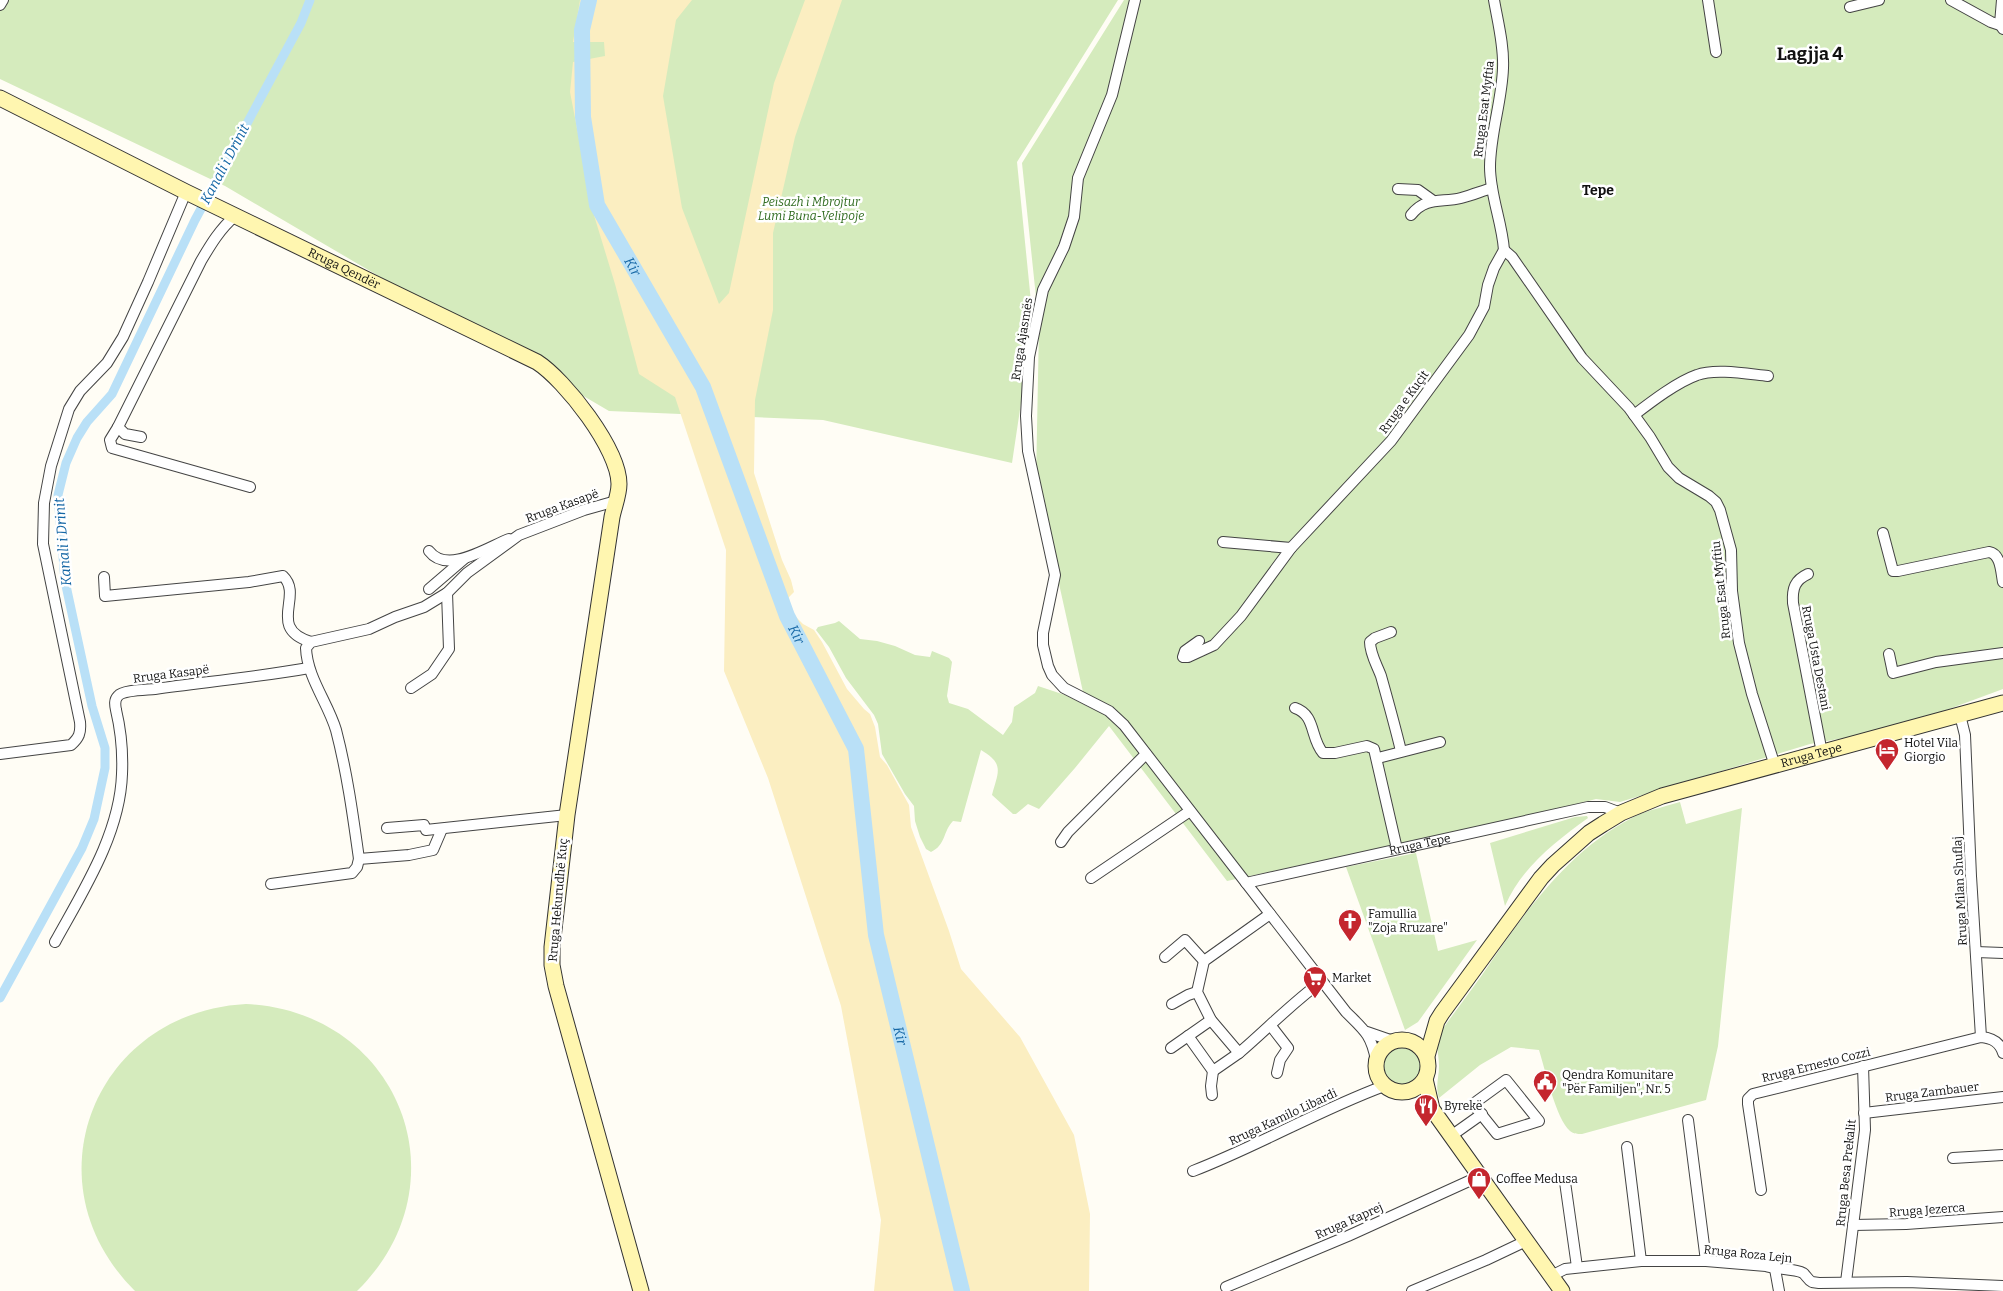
<svg xmlns="http://www.w3.org/2000/svg" width="2003" height="1291" viewBox="0 0 2003 1291" font-family="Bitter,serif">
<rect width="100%" height="100%" fill="#fffdf5"/>
<g fill="#d5ebbd">
<path d="M0,0H1118L1017,162L1033,322L1012,463L823,420L609,411L225,186L0,79Z"/>
<path d="M1124,0H2003V689L1895,729L1810,744L1620,802L1596,799L1558,809L1227,881L1109,726L1075,768L1039,809L1028,804L1016,814H1013L992,795C998,772 1005,764 981,750L961,822L953,821C943,831 946,845 931,852L926,849L920,837L915,821L914,806L905,794L882,754L878,724L874,715L846,678L829,647L816,630L818,627L835,623L839,621L860,639L877,641L895,646L915,655L930,657L932,651L949,658L952,662L947,696L949,703L968,709L1003,735L1012,722L1014,707L1035,693L1038,686L1065,695L1097,711L1083,692L1036,480L1039,326L1022,163Z"/>
<path d="M1680,802L1686,824L1742,808L1718,1046L1706,1100L1582,1134C1577,1134 1574,1134 1570,1131C1556,1119 1545,1069 1539,1050L1511,1047L1480,1065L1439,1098C1435,1086 1439,1078 1439,1066C1439,1054 1435,1045 1439,1034C1453,1014 1468,995 1482,975C1523,915 1570,846 1640,814C1653,809 1667,806 1680,802Z"/>
<path d="M1587,816L1588,818C1555,842 1522,867 1505,906L1490,843L1575,817Z"/>
<path d="M1416,853L1438,951L1477,940L1418,1022L1405,1030L1346,867Z"/>
<path d="M246,1004C399,1011 467,1183 357,1291H135C26,1183 94,1012 246,1004Z"/>
<circle cx="1403" cy="1066" r="20"/>
</g>
<path fill="#fbeec1" d="M580,0H692L676,20L663,96L682,208L719,304L729,293L774,83L805,0H842L795,137L773,233V310L755,400L754,473L782,560L791,580L794,592L789,597L790,607L794,615L803,624L814,630L822,642L847,689L864,709L870,714L875,727L880,757L887,765L909,805L911,827L949,931L961,969L1020,1037L1074,1135L1090,1214L1089,1291H874L881,1220L841,1006L768,778L724,671L726,550L675,397L639,374L615,284L593,212L570,92L573,62L605,56L604,42H573Z"/>
<g fill="none" stroke-linecap="round" stroke-linejoin="round">
<path stroke="#b9e0f7" stroke-width="9" d="M0,998L82,848L94,819L105,768V748L92,706L65,581L58,495L66,463L77,438L87,422L112,394L195,220L301,23L310,0"/>
<path stroke="#b9e0f7" stroke-width="16" id="s1" d="M589,0L582,30L583,117L597,205L703,387L787,616L856,749L876,935L962,1291"/>
<g stroke="#444" stroke-width="12">
<g id="street">
<path d="M1135,0L1112,95L1078,178L1074,217L1064,247L1043,290L1029,357L1026,416L1028,451L1055,575L1043,633V645L1048,666L1052,675L1064,688L1109,711L1124,725L1346,1012C1364,1030 1371,1034 1376,1060"/>
<path d="M1494,0C1498,23 1504,45 1503,68C1502,101 1490,134 1490,167C1490,195 1502,222 1504,250"/>
<path d="M1708,0L1716,52"/>
<path d="M1951,0L1991,22L2000,25"/>
<path d="M2002,0L2000,24L2003,29"/>
<path d="M0,5L3,0"/>
<path d="M1850,7L1879,0"/>
<path d="M1398,189L1418,190L1432,200"/>
<path d="M1411,215C1426,196 1442,203 1461,198C1472,195 1482,191 1492,188"/>
<path d="M1504,250L1512,257L1582,358L1629,408L1650,437L1668,467L1679,478L1709,496L1716,502L1720,510L1731,550L1732,591L1739,643L1752,694L1775,766"/>
<path d="M1634,415C1651,402 1677,382 1697,375C1715,368 1748,374 1768,376"/>
<path d="M118,427L110,440L112,448L250,487"/>
<path d="M141,437L125,434L118,427L201,261C211,244 220,229 235,216"/>
<path d="M1883,533L1893,571H1898L1989,552C2001,554 2001,572 2003,582"/>
<path d="M1223,542L1291,548"/>
<path d="M429,551C447,575 488,547 509,539"/>
<path d="M1808,574C1795,580 1792,588 1793,603L1822,753"/>
<path d="M104,577L105,596L249,582L283,576C304,596 266,628 311,642"/>
<path d="M429,589L464,559"/>
<path d="M1391,632L1375,638L1370,642C1370,654 1377,665 1381,676C1388,701 1395,726 1401,751"/>
<path d="M1199,641L1185,651L1183,657H1188L1214,645L1241,616L1291,548L1391,441L1469,335L1484,307L1488,285L1494,268L1504,250"/>
<path d="M1889,654L1893,673L1936,662L2003,653"/>
<path d="M411,688L432,674L449,649L447,593"/>
<path d="M1295,708C1316,715 1310,738 1323,753H1335L1367,746L1374,749L1397,849"/>
<path d="M1960,715L1965,735L1971,876L1981,1037"/>
<path d="M0,754L71,745C79,738 81,733 80,722L43,544L44,503L51,466L69,409L80,391L107,363L123,337L148,282L186,192"/>
<path d="M1378,758L1440,742"/>
<path d="M387,828L424,825L426,830L567,815"/>
<path d="M1061,842L1068,832L1146,754"/>
<path d="M359,859C353,816 347,772 336,730C328,703 307,677 306,648L311,642L369,629L395,617L424,607L447,593L467,573L519,535L584,510L616,501"/>
<path d="M1091,878L1190,811"/>
<path id="s2" d="M1246,883L1588,807H1605L1621,813"/>
<path d="M271,884L352,873L357,867L359,859L409,855L433,850L442,829"/>
<path d="M1270,914L1204,961L1197,992L1211,1020L1239,1053C1267,1029 1292,1003 1322,981"/>
<path d="M55,942C83,891 120,834 122,774C123,752 121,731 116,710C115,705 114,700 118,696C123,690 146,690 155,689C206,682 258,677 309,668"/>
<path d="M1976,952L2003,953"/>
<path d="M1165,957L1185,940L1204,961"/>
<path d="M1172,1004L1188,995L1197,992"/>
<path d="M1271,1026L1288,1048L1280,1060L1277,1073"/>
<path d="M1367,1032L1393,1041"/>
<path d="M1188,1036L1213,1071L1239,1053"/>
<path d="M1171,1048L1211,1020"/>
<path d="M1506,1080L1539,1121L1497,1134L1473,1104Z"/>
<path d="M1212,1095L1211,1086L1213,1071"/>
<path d="M1864,1113L2003,1097"/>
<path d="M1688,1120L1706,1261"/>
<path d="M1451,1136L1482,1114"/>
<path d="M1627,1147L1641,1261"/>
<path d="M1953,1158L2003,1155"/>
<path d="M1193,1171C1258,1146 1319,1110 1384,1086"/>
<path d="M1565,1182L1577,1267"/>
<path d="M1761,1190L1748,1104V1099L1753,1094L1981,1037C1992,1038 2000,1042 2003,1053"/>
<path d="M1853,1225L1906,1224L2003,1217"/>
<path d="M1775,1269L1779,1291"/>
<path d="M1551,1276L1565,1269L1641,1261H1706L1766,1266C1775,1269 1796,1269 1803,1273C1806,1275 1808,1280 1812,1282L1819,1283L1907,1282L2003,1286"/>
<path d="M1846,1282L1865,1130L1863,1066"/>
<path d="M1226,1287L1348,1236L1480,1176"/>
<path d="M1412,1291L1486,1260L1526,1241"/>
</g>
</g>
<g stroke="#333" stroke-width="17">
<g id="secondary">
<path id="s3" d="M0,98L186,192L537,362C565,380 619,449 619,484C619,495 614,507 612,517L567,815L552,947V965L556,986L641,1291"/>
<circle cx="1402" cy="1066" r="26"/>
<path id="s4" d="M1427,1056L1437,1021L1442,1013L1541,878L1553,865L1589,833L1603,824L1621,813L1662,796L2003,703"/>
<path d="M1425,1079L1432,1109L1562,1291"/>
</g>
</g>
<use href="#street" stroke="#fff" stroke-width="10"/>
<use href="#secondary" stroke="#fff6b0" stroke-width="15"/>
</g>
<defs>
<g id="hotel-pin" transform="scale(1.25)"><path d="M0 17L-7.5 6A9.5 9.5 0 1 1 7.5 6Z" fill="#c4262e" stroke="#fff"/><path d="M-6-4.5h1.5V1H6V5H4.5V3h-9V5H-6ZM-4 0a1.8 1.8 0 1 1 3.6 0ZM.5 0V-2.5h3Q6-2.5 6 0Z" fill="#fff"/></g>
<g id="church-pin" transform="scale(1.25)"><path d="M0 17L-7.5 6A9.5 9.5 0 1 1 7.5 6Z" fill="#c4262e" stroke="#fff"/><path d="M-1.2-6h2.4v3.5h3.3v2.4h-3.3V6h-2.4V-.1h-3.3v-2.4h3.3Z" fill="#fff"/></g>
<g id="supermarket-pin" transform="scale(1.25)"><path d="M0 17L-7.5 6A9.5 9.5 0 1 1 7.5 6Z" fill="#c4262e" stroke="#fff"/><path d="M-6-5.5h2.5l.6 2H6L4.5 2H-2.5L-4.4-4H-6ZM-1.5 3.2a1.3 1.3 0 1 0 .1 0ZM3 3.2a1.3 1.3 0 1 0 .1 0Z" fill="#fff"/></g>
<g id="civic-pin" transform="scale(1.25)"><path d="M0 17L-7.5 6A9.5 9.5 0 1 1 7.5 6Z" fill="#c4262e" stroke="#fff"/><path d="M-.6-6.5H3V-4.5H.6V-3L4-1V1h2V6H-6V1h2V-1L-.6-3ZM-1.2 2.5V6h2.4V2.5Z" fill="#fff"/></g>
<g id="restaurant-pin" transform="scale(1.25)"><path d="M0 17L-7.5 6A9.5 9.5 0 1 1 7.5 6Z" fill="#c4262e" stroke="#fff"/><path d="M-5-6h1v4h1v-4h1v4h1v-4h1v5L-1.5 .5V6h-2V.5L-5-1ZM5-6V6H3V1.5H1.5Q1.5-4 5-6Z" fill="#fff"/></g>
<g id="shop-pin" transform="scale(1.25)"><path d="M0 17L-7.5 6A9.5 9.5 0 1 1 7.5 6Z" fill="#c4262e" stroke="#fff"/><path d="M-5-2.5h2.3a2.7 3.5 0 0 1 5.4 0H5L5.5 6h-11ZM-1.5-2.5h3a1.5 2.3 0 0 0-3 0Z" fill="#fff"/></g>
</defs>
<g fill-rule="evenodd">
<use href="#hotel-pin" x="1887" y="750"/>
<use href="#church-pin" x="1350" y="921"/>
<use href="#supermarket-pin" x="1315" y="978"/>
<use href="#civic-pin" x="1545" y="1082"/>
<use href="#restaurant-pin" x="1426" y="1106"/>
<use href="#shop-pin" x="1479" y="1179"/>
</g>
<g text-anchor="middle" dominant-baseline="central" stroke-width="5" stroke-linejoin="round" paint-order="stroke">
<g font-size="12" fill="#111" stroke="#fff">
<text transform="translate(1484 109) rotate(-83)">Rruga Esat Myftia</text>
<text stroke="none"><textPath href="#s3" startOffset="384">Rruga Qendër</textPath></text>
<text transform="translate(1022 339) rotate(-81)">Rruga Ajasmës</text>
<text transform="translate(1404 402) rotate(-54)">Rruga e Kuçit</text>
<text transform="translate(562 506) rotate(-20)">Rruga Kasapë</text>
<text transform="translate(1721 590) rotate(-96)">Rruga Esat Myftiu</text>
<text transform="translate(1816 658) rotate(79)">Rruga Usta Destani</text>
<text transform="translate(171 674) rotate(-7)">Rruga Kasapë</text>
<text stroke="none"><textPath href="#s4" startOffset="516">Rruga Tepe</textPath></text>
<text stroke="none"><textPath href="#s2" startOffset="178">Rruga Tepe</textPath></text>
<text transform="translate(1960 891) rotate(-93)">Rruga Milan Shuflaj</text>
<text transform="translate(558 900) rotate(-85)">Rruga Hekurudhë Kuç</text>
<text transform="translate(1816 1065) rotate(-14)">Rruga Ernesto Cozzi</text>
<text transform="translate(1932 1092) rotate(-7)">Rruga Zambauer</text>
<text transform="translate(1283 1117) rotate(-25)">Rruga Kamilo Libardi</text>
<text transform="translate(1846 1173) rotate(-84)">Rruga Besa Prekalit</text>
<text transform="translate(1927 1210) rotate(-4)">Rruga Jezerca</text>
<text transform="translate(1349 1221) rotate(-24)">Rruga Kaprej</text>
<text transform="translate(1748 1254) rotate(6)">Rruga Roza Lejn</text>
</g>
<g font-size="12" font-style="italic" fill="#2f6b1f" stroke="#fff">
<text x="811" y="202">Peisazh i Mbrojtur<tspan x="811" dy="14">Lumi Buna-Velipoje</tspan></text>
</g>
<g font-size="12" fill="#111" stroke="#fff" text-anchor="start">
<text x="1904" y="743">Hotel Vila<tspan x="1904" dy="14">Giorgio</tspan></text>
<text x="1368" y="914">Famullia<tspan x="1368" dy="14">"Zoja Rruzare"</tspan></text>
<text x="1332" y="978">Market</text>
<text x="1562" y="1075">Qendra Komunitare<tspan x="1562" dy="14">"Për Familjen", Nr. 5</tspan></text>
<text x="1444" y="1106">Byrekë</text>
<text x="1496" y="1179">Coffee Medusa</text>
</g>
<g font-size="14" font-style="italic" fill="#1768a6" stroke="#fff">
<text transform="translate(225 164) rotate(-62)">Kanali i Drinit</text>
<text stroke="none"><textPath href="#s1" startOffset="278">Kir</textPath></text>
<text transform="translate(63 542) rotate(-95)">Kanali i Drinit</text>
<text stroke="none"><textPath href="#s1" startOffset="682">Kir</textPath></text>
<text stroke="none"><textPath href="#s1" startOffset="1102">Kir</textPath></text>
</g>
<g font-size="14" font-weight="bold" fill="#111" stroke="#fff">
<text x="1598" y="190">Tepe</text>
</g>
<g font-size="18" font-weight="bold" fill="#111" stroke="#fff">
<text x="1810" y="54">Lagjja 4</text>
</g>
</g>
</svg>
